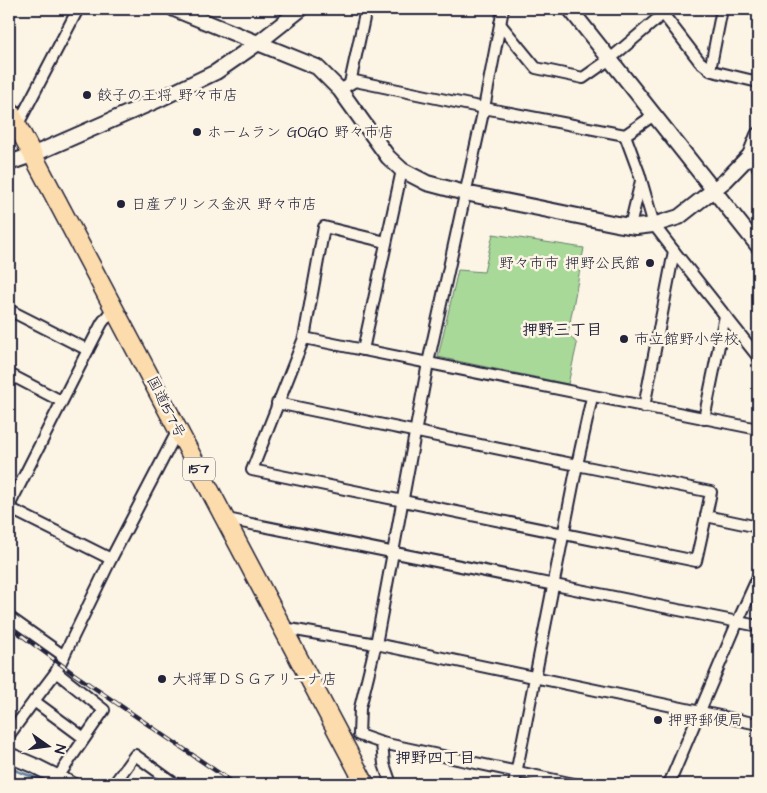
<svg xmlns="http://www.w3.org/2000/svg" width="767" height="793" viewBox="0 0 767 793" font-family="'Architects Daughter','Klee One',sans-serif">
<rect width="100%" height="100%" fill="#fcf5e5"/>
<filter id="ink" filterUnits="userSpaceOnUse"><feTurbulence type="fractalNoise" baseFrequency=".02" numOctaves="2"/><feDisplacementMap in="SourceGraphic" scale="10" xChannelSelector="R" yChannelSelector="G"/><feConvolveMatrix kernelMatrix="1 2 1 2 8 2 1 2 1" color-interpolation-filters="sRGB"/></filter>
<g filter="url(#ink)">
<path fill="#a8d999" stroke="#657e6a" d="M493,234L584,248L568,333L577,344L568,384L438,357L458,270L484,272Z"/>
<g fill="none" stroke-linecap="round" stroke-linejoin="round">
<path stroke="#6081a3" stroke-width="2.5" d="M9,768L52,784"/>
<g stroke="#22223b" stroke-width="14">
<g id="street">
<path d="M660,10L700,62L712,71L758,82"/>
<path d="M500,24L536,68L583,78L610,59L663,14L664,9"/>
<path d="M710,70L722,9"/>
<path d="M350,83L366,9"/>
<path d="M340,90L355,81L484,108L625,135L654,115"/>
<path d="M17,126L78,9"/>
<path d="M625,135L639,173L654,225L674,251L644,407"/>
<path d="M750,155L758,167"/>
<path d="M630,226L641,181"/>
<path d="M674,251L758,357"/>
<path d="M9,310L88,350L9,506"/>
<path d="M304,338L324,227L386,242"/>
<path d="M88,350L102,323L114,307"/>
<path d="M363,350L402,170"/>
<path d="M9,374L61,401"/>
<path d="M277,403L577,465L592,397"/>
<path d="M704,419L725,316"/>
<path d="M9,508L111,559"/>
<path d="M706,516L696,561L252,470L304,338L758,429"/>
<path d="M227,519L758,626"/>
<path d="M9,617L64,656"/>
<path d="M284,628L376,644L758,724"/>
<path d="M56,672L34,701L84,738"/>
<path d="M9,735L34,701"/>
<path d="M382,743L574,784"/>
<path d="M9,784H10"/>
<path d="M55,784L58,777L104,710L56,672L111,559L178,430"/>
<path d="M114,784L135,755L175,784"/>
<path d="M391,784L384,764L382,743L359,735L360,708L377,639L428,363L484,108L503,9"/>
<path d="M514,784L577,465L711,492L706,516L758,527"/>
<path d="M669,784L738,621L758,577"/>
</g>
</g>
<g stroke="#22223b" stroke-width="18">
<g id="secondary">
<path d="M174,9L317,67L340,90L388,157L402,170L427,183L465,193L617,224L636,227L653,225L679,217L726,180L750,155L758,135"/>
<path d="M570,9L758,246"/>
<path d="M9,163L32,155L160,99L216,72L258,43L301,9"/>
<path d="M9,755L35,766L71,784"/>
</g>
</g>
<g stroke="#22223b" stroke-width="21">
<path id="highway" d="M9,110L365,784"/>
</g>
<use href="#street" stroke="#fcf5e5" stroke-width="10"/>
<use href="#secondary" stroke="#fcf5e5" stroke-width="14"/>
<use href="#highway" stroke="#fcdcac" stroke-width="18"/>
<g stroke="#22223b" stroke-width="4.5">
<path id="rail" d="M9,626L74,674L235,784"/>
</g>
<use href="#rail" stroke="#fcf5e5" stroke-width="2.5" stroke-dasharray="8" stroke-linecap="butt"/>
</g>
</g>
<g fill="#22223b" stroke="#fcf5e5" stroke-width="2">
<circle cx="87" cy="95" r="5"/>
<circle cx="197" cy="132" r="5"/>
<circle cx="121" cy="204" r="5"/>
<circle cx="650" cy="263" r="5"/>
<circle cx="624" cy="339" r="5"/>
<circle cx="162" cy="679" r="5"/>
<circle cx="658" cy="720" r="5"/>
</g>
<g text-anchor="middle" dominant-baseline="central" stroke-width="5" stroke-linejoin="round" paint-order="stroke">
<rect fill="#fcf5e5" stroke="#63616e" stroke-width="1" x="183" y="457.5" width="32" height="23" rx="4"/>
<g font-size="14" font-weight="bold" fill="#22223b">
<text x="199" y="469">157</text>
</g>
<g font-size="15" fill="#22223b" stroke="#fcf5e5" text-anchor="start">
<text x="97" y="95">餃子の王将 野々市店</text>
<text x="207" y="132">ホームラン GOGO 野々市店</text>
<text x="131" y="204">日産プリンス金沢 野々市店</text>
<text x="640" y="263" text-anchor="end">野々市市 押野公民館</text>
<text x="634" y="339">市立館野小学校</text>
<text x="172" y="679">大将軍ＤＳＧアリーナ店</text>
<text x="668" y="720">押野郵便局</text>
</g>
<g font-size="15" fill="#22223b" stroke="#fcf5e5">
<text transform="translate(166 407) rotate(63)">国道157号</text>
</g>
<g font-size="16" font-weight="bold" fill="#22223b" stroke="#fcf5e5">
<text x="562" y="330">押野三丁目</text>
<text x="435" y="758">押野四丁目</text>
</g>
</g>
<rect width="767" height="793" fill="none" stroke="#fcf5e5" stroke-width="30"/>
<rect x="15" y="15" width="737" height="763" fill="none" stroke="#22223b" stroke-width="2" filter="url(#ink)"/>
<g transform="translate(48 746) rotate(104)" stroke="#fcf5e5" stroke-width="4" paint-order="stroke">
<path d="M0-4L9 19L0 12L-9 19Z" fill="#22223b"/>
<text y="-8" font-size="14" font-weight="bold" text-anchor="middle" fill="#22223b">N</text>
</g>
</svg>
